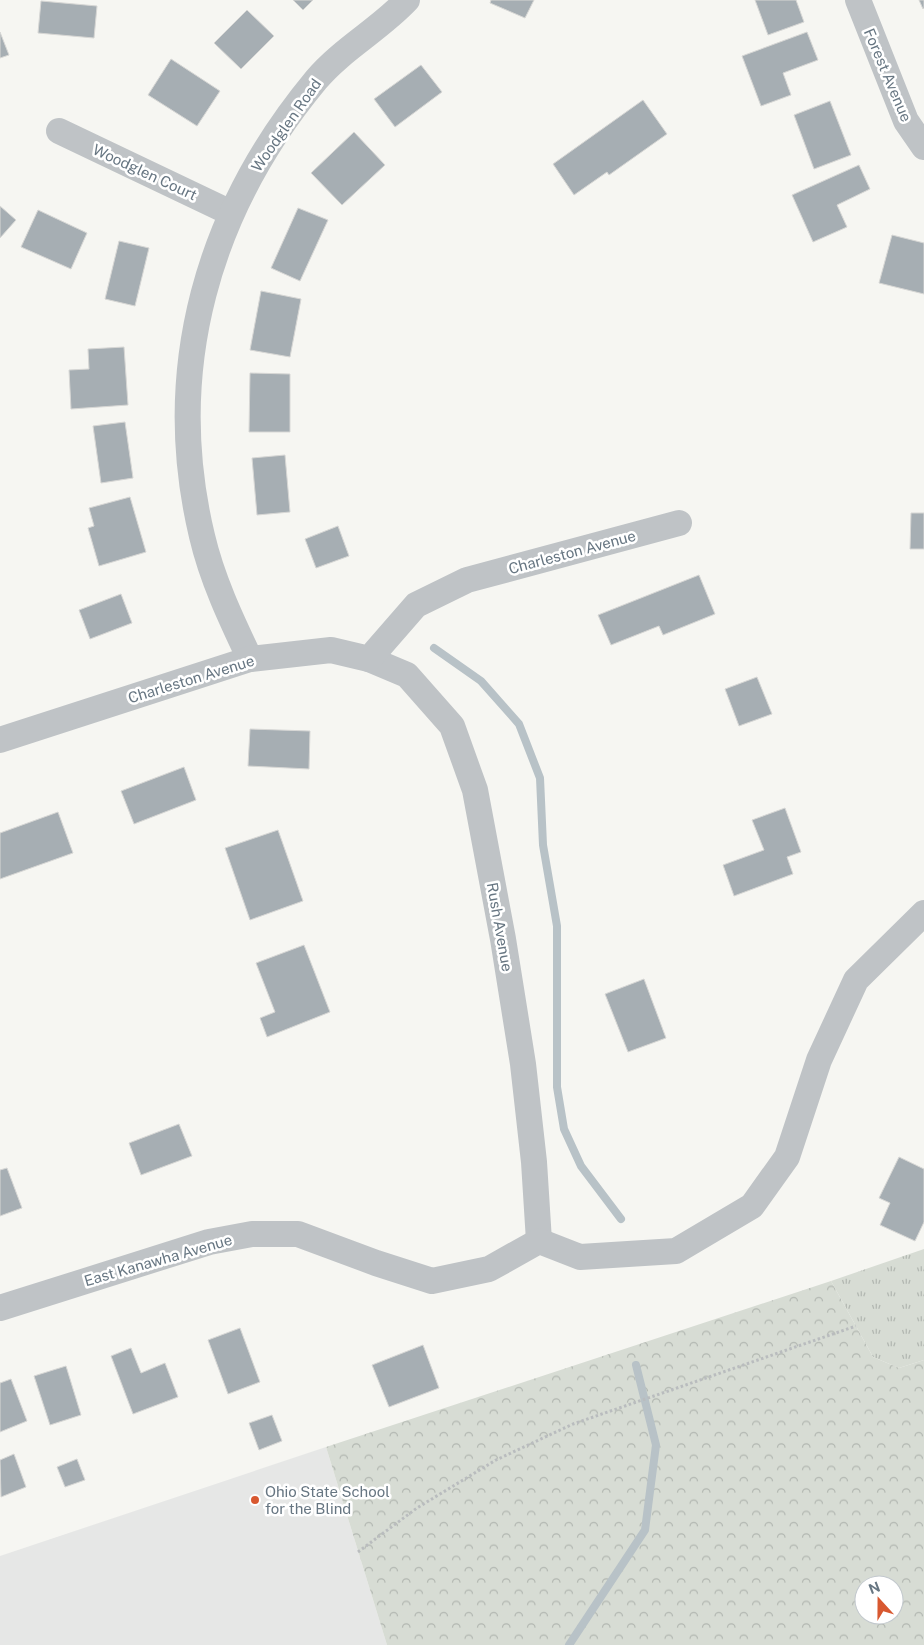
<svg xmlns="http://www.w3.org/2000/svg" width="924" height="1645" viewBox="0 0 924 1645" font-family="'Public Sans',sans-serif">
<defs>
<pattern id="grass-tufts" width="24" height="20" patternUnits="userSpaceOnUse" patternTransform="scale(1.25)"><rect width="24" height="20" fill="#d7dcd4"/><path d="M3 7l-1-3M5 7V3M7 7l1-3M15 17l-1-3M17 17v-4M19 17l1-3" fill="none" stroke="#b2b7b1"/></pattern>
<pattern id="forest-crowns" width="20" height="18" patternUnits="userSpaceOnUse" patternTransform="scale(1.25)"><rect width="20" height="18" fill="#d7dcd4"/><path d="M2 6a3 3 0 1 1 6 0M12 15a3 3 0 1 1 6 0" fill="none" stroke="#b2b7b1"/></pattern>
</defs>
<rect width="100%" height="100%" fill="#f6f6f2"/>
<path fill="#e6e7e6" d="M326,1447L387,1645H0V1556Z"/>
<path fill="url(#grass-tufts)" d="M924,1249V1360L899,1368L873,1357L831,1281Z"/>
<path fill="url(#forest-crowns)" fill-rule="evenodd" d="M831,1281L873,1357L899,1368L924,1360V1645H387L326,1447ZM864,1585H894V1615H864Z"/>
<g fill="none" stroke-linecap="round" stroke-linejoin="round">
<g stroke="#b8c2c7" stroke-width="8">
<path d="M434,648L481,681L519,724L540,778L543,845L557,926V1087L564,1129L581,1166L621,1219"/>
<path d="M569,1645L645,1530L656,1445L636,1365"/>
</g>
</g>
<g fill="#a6aeb3" stroke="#d7d7d5">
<path d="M293,0H313L303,10Z"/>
<path d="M491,0H534L525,18L490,3Z"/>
<path d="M755,0H796L804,22L768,35Z"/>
<path d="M919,0H924V8L923,9Z"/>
<path d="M41,1L97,6L94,38L38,33Z"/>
<path d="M247,10L274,36L241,69L214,43Z"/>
<path d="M0,32L9,55L0,58Z"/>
<path d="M807,32L818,60L783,73L791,95L761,106L742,56Z"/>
<path d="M171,59L220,91L197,126L148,95Z"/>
<path d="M421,65L442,92L395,127L374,99Z"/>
<path d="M643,100L667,134L609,175L607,172L574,195L553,164Z"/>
<path d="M830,101L851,155L814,169L794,115Z"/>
<path d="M354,132L385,165L342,205L311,173Z"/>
<path d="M859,165L870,189L837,205L847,227L813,242L792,195Z"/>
<path d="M0,206L16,220L0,238Z"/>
<path d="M298,208L328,220L300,281L271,268Z"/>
<path d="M38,210L87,233L71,269L21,247Z"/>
<path d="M892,235L924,243V294L879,283Z"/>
<path d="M119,241L149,248L135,306L105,299Z"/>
<path d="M261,291L301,299L290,357L250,350Z"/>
<path d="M124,347L128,405L71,409L69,370L89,369L88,349Z"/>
<path d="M250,373L290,374V432H249Z"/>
<path d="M125,422L133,478L101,483L93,426Z"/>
<path d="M285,455L290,512L257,515L252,458Z"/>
<path d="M130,497L146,552L99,566L88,528L94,526L89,508Z"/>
<path d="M911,513H924V549H910Z"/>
<path d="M338,526L349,556L316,568L305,539Z"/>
<path d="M699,575L715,614L663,635L659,626L611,645L598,615Z"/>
<path d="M121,594L132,623L90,639L79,610Z"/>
<path d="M757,677L772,714L739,726L725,689Z"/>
<path d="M250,729L310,731L309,769L248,766Z"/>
<path d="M184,767L196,800L134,824L121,791Z"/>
<path d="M785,808L801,852L787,857L793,874L734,896L723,865L764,850L752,820Z"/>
<path d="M58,812L73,853L0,879V833Z"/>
<path d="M278,830L303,901L250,920L225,848Z"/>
<path d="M304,945L330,1012L267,1037L260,1018L275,1012L256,963Z"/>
<path d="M644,979L666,1038L628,1052L605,994Z"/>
<path d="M179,1124L192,1156L141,1175L129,1143Z"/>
<path d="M899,1157L924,1169V1222L915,1241L880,1225L890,1203L879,1198Z"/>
<path d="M7,1168L22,1208L0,1216V1170Z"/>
<path d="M240,1328L260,1382L228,1394L208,1340Z"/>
<path d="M423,1345L439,1388L389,1407L372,1365Z"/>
<path d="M131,1348L141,1373L165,1363L178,1397L133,1414L111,1356Z"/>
<path d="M66,1366L81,1415L50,1425L34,1376Z"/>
<path d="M11,1379L27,1421L0,1432V1383Z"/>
<path d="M272,1415L282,1441L259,1450L249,1423Z"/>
<path d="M14,1454L26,1487L1,1497L0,1460Z"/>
<path d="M77,1459L85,1480L65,1487L57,1467Z"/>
</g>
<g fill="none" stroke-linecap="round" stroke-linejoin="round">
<path stroke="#b9bcbe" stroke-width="3" stroke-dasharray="2.5 2.5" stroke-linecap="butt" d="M358,1552L417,1508L496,1460L573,1424L856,1326"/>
<g stroke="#bfc3c6" stroke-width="26">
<path d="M858,0L906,121L924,147"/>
<path d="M59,131L231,213"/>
<path d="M250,659C231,619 212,579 202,536C162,369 208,210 316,80C342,49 380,29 407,0"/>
<path d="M369,659L407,675L452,726L475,790L503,939L523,1064L534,1162L539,1241"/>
<path d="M0,740L250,659L331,650L369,659L416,605L467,580L679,523"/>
<path d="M0,1308L209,1242L252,1234H298L376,1263L432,1281L489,1269L539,1241L580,1257L676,1251L752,1206L787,1157L819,1060L856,980L924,913"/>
</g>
</g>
<circle fill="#d85830" stroke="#fff" stroke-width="2" cx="255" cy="1500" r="5"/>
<g text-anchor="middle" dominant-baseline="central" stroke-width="5" stroke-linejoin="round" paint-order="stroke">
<g font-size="15" fill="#677682" stroke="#fff">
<text transform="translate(888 75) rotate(67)">Forest Avenue</text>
<text transform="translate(286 125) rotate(-55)">Woodglen Road</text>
<text transform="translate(145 172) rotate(25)">Woodglen Court</text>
<text transform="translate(572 552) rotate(-15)">Charleston Avenue</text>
<text transform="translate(191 679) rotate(-17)">Charleston Avenue</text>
<text transform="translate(500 927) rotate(80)">Rush Avenue</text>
<text transform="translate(158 1260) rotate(-16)">East Kanawha Avenue</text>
</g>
<g font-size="15" fill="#677682" stroke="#fff" text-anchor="start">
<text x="265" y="1491">Ohio State School<tspan x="265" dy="17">for the Blind</tspan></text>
</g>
</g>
<g transform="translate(879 1600) rotate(339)"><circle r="24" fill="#ffffff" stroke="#c2c8cd"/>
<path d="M0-4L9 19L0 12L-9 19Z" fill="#d85830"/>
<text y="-8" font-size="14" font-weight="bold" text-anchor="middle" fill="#677682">N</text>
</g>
</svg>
